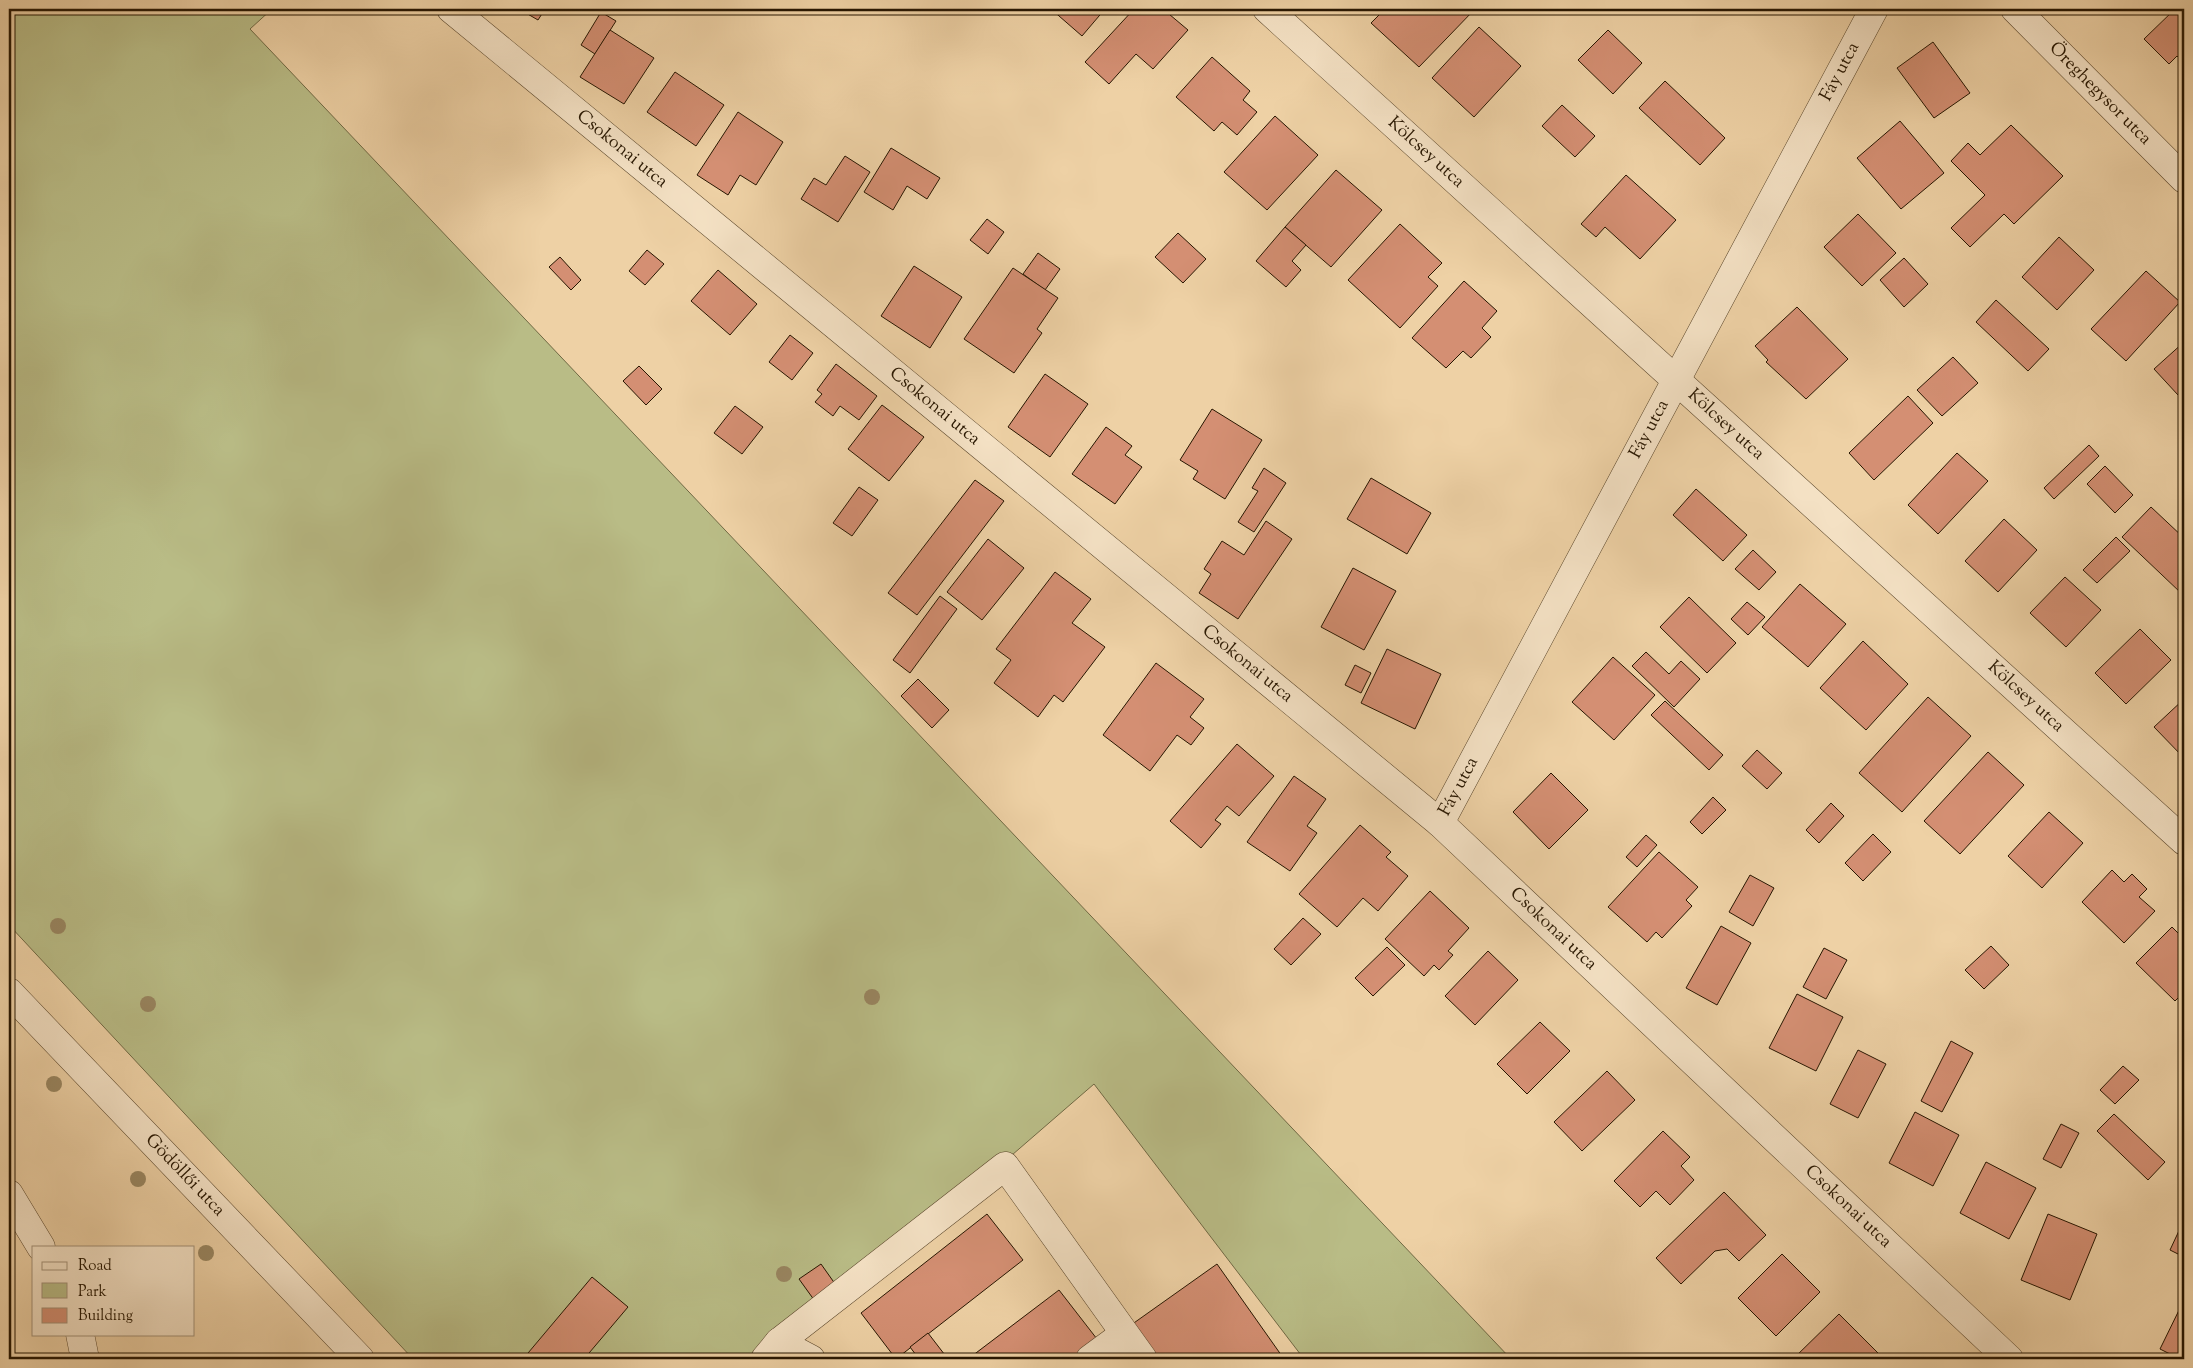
<svg xmlns="http://www.w3.org/2000/svg" width="2193" height="1368" viewBox="0 0 2193 1368" font-family="'Sorts Mill Goudy',serif">
<rect width="100%" height="100%" fill="#eed1a5"/>
<filter id="stains"><feTurbulence type="fractalNoise" baseFrequency=".004" numOctaves="4"/><feColorMatrix values="0 0 0 0 .2 0 0 0 0 .09 0 0 0 0 .02 0 0 0 .5 -.17"/></filter>
<radialGradient id="worn" r=".72"><stop offset=".6" stop-color="#630" stop-opacity="0"/><stop offset="1" stop-color="#630" stop-opacity=".3"/></radialGradient>
<path fill="#b9bc86" stroke="#706944" d="M9,9H272L250,29L1511,1359H1304L1094,1084L788,1349L794,1359H413L9,925Z"/>
<g fill="#d48f73" stroke="#271601">
<path d="M519,9H545L538,20Z"/>
<path d="M1051,9H1105L1082,36Z"/>
<path d="M1134,9H1163L1188,30L1153,69L1136,54L1109,84L1085,62Z"/>
<path d="M1385,9H1473L1474,10L1419,67L1371,23Z"/>
<path d="M2175,9H2184V63L2177,56L2169,64L2144,39Z"/>
<path d="M601,12L616,21L595,54L581,45Z"/>
<path d="M1479,27L1521,66L1474,117L1432,78Z"/>
<path d="M610,30L654,58L624,104L580,77Z"/>
<path d="M1608,30L1642,63L1613,94L1578,60Z"/>
<path d="M1933,42L1970,93L1934,118L1897,68Z"/>
<path d="M1212,57L1250,91L1243,100L1257,112L1237,135L1222,122L1214,131L1176,97Z"/>
<path d="M675,72L724,105L696,146L647,112Z"/>
<path d="M1665,81L1725,138L1700,165L1639,108Z"/>
<path d="M1562,105L1595,136L1575,157L1542,126Z"/>
<path d="M738,112L783,142L756,185L740,175L728,195L697,175Z"/>
<path d="M1275,116L1318,155L1267,210L1224,172Z"/>
<path d="M1900,121L1944,173L1901,209L1857,158Z"/>
<path d="M2011,125L2063,176L2014,224L2004,214L1970,247L1951,228L1985,195L1951,161L1968,143L1980,155Z"/>
<path d="M891,148L940,178L927,199L907,186L893,210L864,192Z"/>
<path d="M845,156L870,172L838,222L801,199L814,178L826,185Z"/>
<path d="M1336,170L1382,210L1331,267L1285,227Z"/>
<path d="M1626,175L1676,220L1640,259L1605,227L1596,237L1581,224Z"/>
<path d="M1858,214L1896,253L1862,286L1824,247Z"/>
<path d="M987,219L1004,232L988,254L970,240Z"/>
<path d="M1400,224L1442,263L1428,277L1438,286L1400,328L1348,280Z"/>
<path d="M1285,227L1306,245L1292,261L1301,270L1286,287L1256,261Z"/>
<path d="M1178,233L1206,259L1183,283L1155,257Z"/>
<path d="M2059,237L2094,270L2057,310L2022,277Z"/>
<path d="M647,250L664,264L645,285L629,271Z"/>
<path d="M1038,253L1060,269L1045,290L1023,274Z"/>
<path d="M560,257L581,280L571,290L549,267Z"/>
<path d="M1904,258L1928,284L1904,307L1880,280Z"/>
<path d="M914,266L962,297L930,348L881,316Z"/>
<path d="M1013,268L1058,298L1037,329L1042,333L1014,373L964,339Z"/>
<path d="M718,270L757,304L730,335L691,301Z"/>
<path d="M2146,271L2180,302L2126,361L2091,329Z"/>
<path d="M1464,281L1497,311L1482,328L1491,337L1471,358L1463,351L1446,368L1412,338Z"/>
<path d="M1996,300L2049,349L2028,371L1976,322Z"/>
<path d="M1797,307L1848,359L1806,399L1766,362L1768,360L1755,346Z"/>
<path d="M790,335L813,353L792,380L769,362Z"/>
<path d="M2184,342V390L2178,395L2154,369Z"/>
<path d="M1953,357L1978,383L1942,416L1917,390Z"/>
<path d="M836,364L877,396L859,420L840,406L833,416L815,402L822,394L817,390Z"/>
<path d="M639,366L662,389L646,405L623,381Z"/>
<path d="M1045,374L1088,404L1050,457L1008,427Z"/>
<path d="M1908,396L1933,423L1874,480L1849,453Z"/>
<path d="M882,405L924,437L889,481L848,449Z"/>
<path d="M735,406L763,427L742,454L714,433Z"/>
<path d="M1212,409L1262,440L1225,499L1193,479L1198,471L1180,460Z"/>
<path d="M1106,427L1132,446L1125,455L1142,467L1115,504L1072,474Z"/>
<path d="M2089,445L2099,456L2054,499L2044,488Z"/>
<path d="M1957,453L1988,481L1938,534L1908,505Z"/>
<path d="M2105,466L2133,495L2115,513L2087,484Z"/>
<path d="M1264,468L1286,483L1254,532L1238,522L1258,491L1252,488Z"/>
<path d="M1371,478L1431,513L1407,554L1347,519Z"/>
<path d="M975,480L1004,501L917,615L888,593Z"/>
<path d="M859,487L878,500L852,536L833,523Z"/>
<path d="M1696,489L1747,535L1723,561L1673,515Z"/>
<path d="M2151,507L2184,538V589L2181,593L2122,537Z"/>
<path d="M2004,519L2037,550L1998,592L1965,561Z"/>
<path d="M1266,521L1292,539L1238,619L1199,593L1211,574L1204,569L1222,541L1244,555Z"/>
<path d="M2116,537L2130,551L2097,583L2083,570Z"/>
<path d="M988,539L1024,568L982,620L947,592Z"/>
<path d="M1753,550L1776,572L1759,590L1735,569Z"/>
<path d="M1353,568L1396,591L1364,650L1321,627Z"/>
<path d="M1055,572L1091,599L1072,623L1105,647L1063,702L1054,695L1038,717L994,683L1011,660L996,649Z"/>
<path d="M2065,577L2101,610L2066,647L2030,613Z"/>
<path d="M1800,584L1846,624L1808,667L1762,627Z"/>
<path d="M940,596L957,609L910,673L893,660Z"/>
<path d="M1689,597L1736,643L1707,673L1660,627Z"/>
<path d="M1747,602L1765,617L1748,635L1731,619Z"/>
<path d="M2140,629L2171,660L2126,704L2095,673Z"/>
<path d="M1863,641L1908,684L1866,730L1820,688Z"/>
<path d="M1387,649L1441,674L1415,729L1361,703Z"/>
<path d="M1646,652L1669,674L1681,661L1700,679L1674,707L1632,666Z"/>
<path d="M1613,657L1655,695L1614,740L1572,702Z"/>
<path d="M1156,663L1204,699L1190,717L1204,728L1191,745L1177,735L1150,771L1103,735Z"/>
<path d="M1355,665L1371,673L1361,693L1345,685Z"/>
<path d="M918,679L949,710L932,728L901,696Z"/>
<path d="M1928,697L1971,736L1902,812L1859,773Z"/>
<path d="M2184,699V758L2154,727Z"/>
<path d="M1665,701L1723,755L1709,770L1651,715Z"/>
<path d="M1237,744L1274,776L1239,816L1227,806L1215,820L1221,824L1201,848L1170,821Z"/>
<path d="M1757,750L1782,773L1767,789L1742,766Z"/>
<path d="M1988,752L2024,785L1960,854L1924,821Z"/>
<path d="M1551,773L1588,810L1549,849L1513,812Z"/>
<path d="M1294,776L1326,799L1307,826L1317,833L1290,871L1247,842Z"/>
<path d="M1713,797L1726,810L1702,834L1690,822Z"/>
<path d="M1831,803L1844,816L1819,843L1806,830Z"/>
<path d="M2049,812L2083,843L2042,888L2008,856Z"/>
<path d="M1360,825L1391,852L1386,857L1408,876L1378,911L1363,898L1337,927L1299,894Z"/>
<path d="M1873,834L1891,852L1863,881L1845,863Z"/>
<path d="M1646,835L1657,845L1637,867L1626,857Z"/>
<path d="M1659,852L1698,887L1686,900L1692,906L1662,938L1656,932L1647,942L1608,907Z"/>
<path d="M2112,870L2124,882L2132,874L2147,889L2139,897L2155,911L2124,943L2082,902Z"/>
<path d="M1750,875L1774,888L1753,926L1729,912Z"/>
<path d="M1430,891L1469,928L1448,951L1453,955L1439,970L1434,965L1424,976L1385,939Z"/>
<path d="M1303,918L1321,934L1291,965L1274,949Z"/>
<path d="M1721,926L1751,943L1717,1005L1686,988Z"/>
<path d="M2172,927L2184,939V992L2175,1001L2136,963Z"/>
<path d="M1991,946L2009,965L1984,989L1965,970Z"/>
<path d="M1387,947L1405,965L1373,996L1355,978Z"/>
<path d="M1824,948L1847,960L1826,999L1803,987Z"/>
<path d="M1488,951L1518,980L1475,1025L1445,996Z"/>
<path d="M1797,994L1843,1017L1816,1071L1769,1048Z"/>
<path d="M1540,1022L1570,1051L1527,1094L1497,1064Z"/>
<path d="M1951,1041L1973,1053L1942,1112L1921,1101Z"/>
<path d="M1858,1050L1886,1064L1858,1118L1830,1104Z"/>
<path d="M2123,1066L2139,1080L2115,1104L2100,1090Z"/>
<path d="M1607,1071L1635,1100L1582,1151L1554,1122Z"/>
<path d="M1915,1112L1959,1135L1933,1186L1889,1163Z"/>
<path d="M2114,1114L2165,1162L2148,1180L2097,1131Z"/>
<path d="M2061,1124L2079,1133L2061,1168L2043,1159Z"/>
<path d="M1663,1131L1690,1157L1681,1166L1694,1180L1670,1205L1656,1191L1640,1207L1614,1181Z"/>
<path d="M1986,1162L2036,1188L2009,1239L1960,1213Z"/>
<path d="M1724,1192L1766,1235L1739,1261L1727,1249L1715,1251L1681,1284L1656,1258Z"/>
<path d="M987,1214L1023,1260L896,1359L861,1313Z"/>
<path d="M2048,1214L2097,1234L2070,1300L2021,1280Z"/>
<path d="M2184,1220V1257L2170,1250Z"/>
<path d="M1782,1254L1820,1292L1776,1336L1738,1298Z"/>
<path d="M821,1264L838,1288L817,1304L799,1279Z"/>
<path d="M1217,1264L1284,1359H1155L1131,1325Z"/>
<path d="M592,1277L628,1307L584,1359H523Z"/>
<path d="M1059,1290L1097,1339L1071,1359H968Z"/>
<path d="M2184,1300V1359H2180L2160,1349Z"/>
<path d="M1839,1314L1881,1356L1878,1359H1793Z"/>
<path d="M928,1333L948,1359H919L910,1347Z"/>
</g>
<g fill="none" stroke-linecap="round" stroke-linejoin="round">
<g stroke="#59452a" stroke-width="29">
<g id="minor">
<path id="s1" d="M451,9L1440,823L2009,1359"/>
<path id="s2" d="M1267,9L2184,841"/>
<path id="s3" d="M2015,9L2184,179"/>
<path id="s4" d="M1440,823L1874,9"/>
<path id="s5" d="M9,992L360,1359"/>
<path d="M9,1194L41,1247"/>
<path d="M80,1334L85,1359"/>
<path d="M779,1342L811,1359"/>
<path d="M765,1359L779,1342L1005,1166L1143,1359"/>
<path d="M1090,1359L1124,1334"/>
</g>
</g>
<use href="#minor" stroke="#f4e1c4" stroke-width="28"/>
</g>
<g fill="#998661">
<circle cx="58" cy="926" r="8"/>
<circle cx="872" cy="997" r="8"/>
<circle cx="148" cy="1004" r="8"/>
<circle cx="54" cy="1084" r="8"/>
<circle cx="138" cy="1179" r="8"/>
<circle cx="206" cy="1253" r="8"/>
<circle cx="784" cy="1274" r="8"/>
</g>
<g text-anchor="middle" dominant-baseline="central" stroke-width="4" stroke-linejoin="round" paint-order="stroke">
<g font-size="18" fill="#271601" stroke="#f4e1c4">
<text stroke="none"><textPath href="#s4" startOffset="851">Fáy utca</textPath></text>
<text stroke="none"><textPath href="#s3" startOffset="120">Öreghegysor utca</textPath></text>
<text stroke="none"><textPath href="#s1" startOffset="221">Csokonai utca</textPath></text>
<text stroke="none"><textPath href="#s2" startOffset="214">Kölcsey utca</textPath></text>
<text stroke="none"><textPath href="#s1" startOffset="626">Csokonai utca</textPath></text>
<text stroke="none"><textPath href="#s2" startOffset="619">Kölcsey utca</textPath></text>
<text stroke="none"><textPath href="#s4" startOffset="446">Fáy utca</textPath></text>
<text stroke="none"><textPath href="#s1" startOffset="1031">Csokonai utca</textPath></text>
<text stroke="none"><textPath href="#s2" startOffset="1024">Kölcsey utca</textPath></text>
<text stroke="none"><textPath href="#s4" startOffset="41">Fáy utca</textPath></text>
<text stroke="none"><textPath href="#s1" startOffset="1436">Csokonai utca</textPath></text>
<text stroke="none"><textPath href="#s5" startOffset="254">Gödöllői utca</textPath></text>
<text stroke="none"><textPath href="#s1" startOffset="1841">Csokonai utca</textPath></text>
</g>
</g>
<rect width="2193" height="1368" fill="none" stroke="#eed1a5" stroke-width="30"/>
<rect x="10" y="10" width="2173" height="1348" fill="none" stroke="#271601" stroke-width="2.5"/>
<rect x="15" y="15" width="2163" height="1338" fill="none" stroke="#271601"/>
<rect x="32" y="1246" width="162" height="90" fill="#f4e1c4" stroke="#a29076"/>
<rect x="42" y="1262" width="25" height="8" fill="#f4e1c4" stroke="#a29076"/>
<text x="78" y="1270" font-size="15" fill="#271601">Road</text>
<rect x="42" y="1283" width="25" height="15" fill="#b9bc86" stroke="#a29076"/>
<text x="78" y="1296" font-size="15" fill="#271601">Park</text>
<rect x="42" y="1308" width="25" height="15" fill="#d48f73" stroke="#a29076"/>
<text x="78" y="1320" font-size="15" fill="#271601">Building</text>
<rect width="100%" height="100%" filter="url(#stains)"/>
<rect width="100%" height="100%" fill="url(#worn)"/>
</svg>
